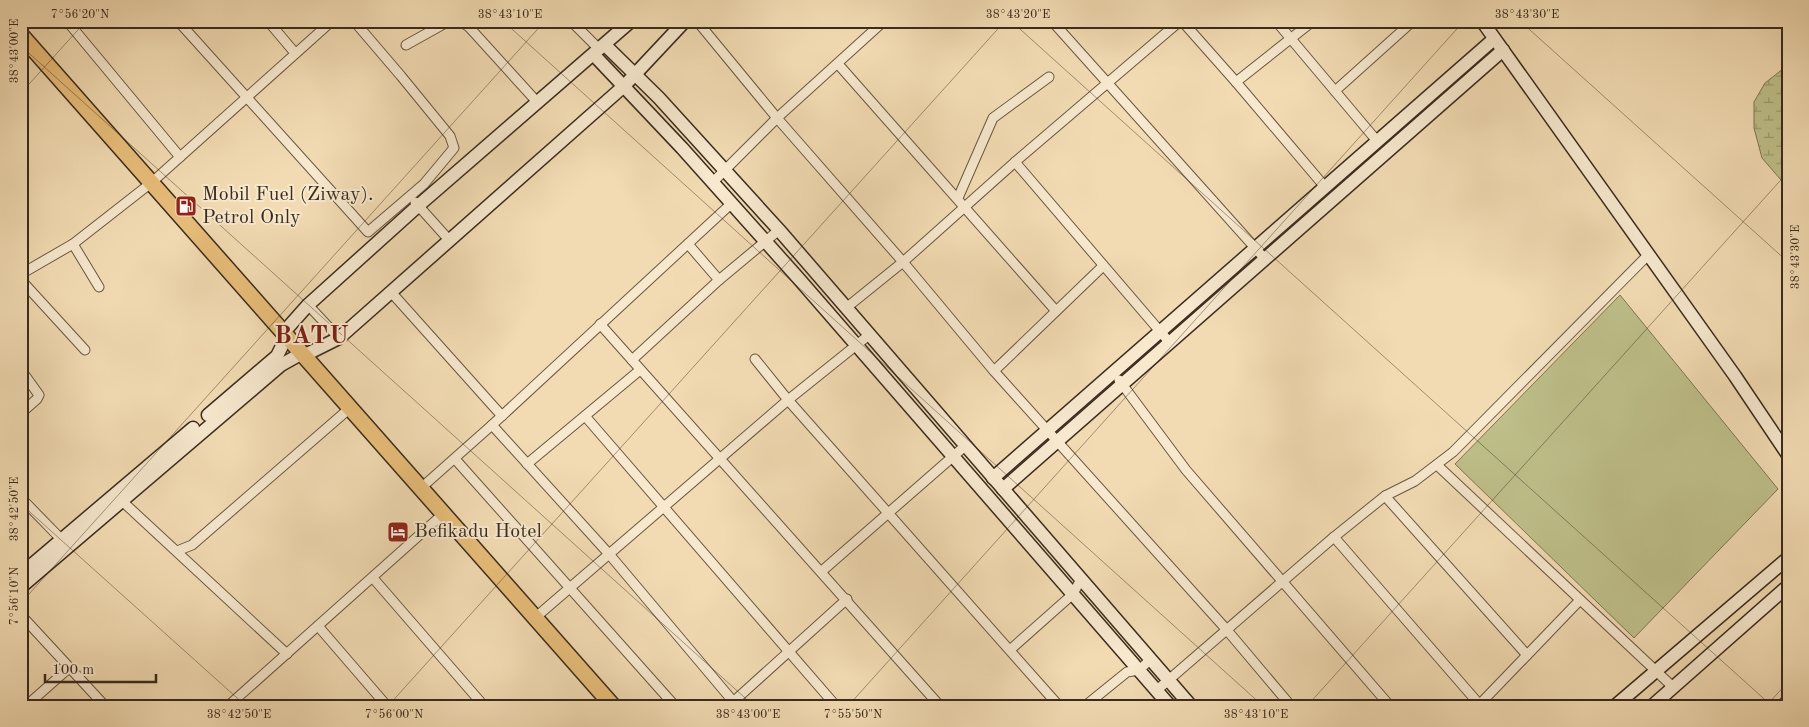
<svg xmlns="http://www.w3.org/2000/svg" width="1809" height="727" viewBox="0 0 1809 727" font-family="'Old Standard TT',serif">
<defs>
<pattern id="wetland-marsh" width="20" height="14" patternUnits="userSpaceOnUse" patternTransform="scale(1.25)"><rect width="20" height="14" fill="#bebf8a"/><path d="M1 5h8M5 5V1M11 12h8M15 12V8" fill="none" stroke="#9b9b70"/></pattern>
</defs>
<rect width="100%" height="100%" fill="#f2dbb3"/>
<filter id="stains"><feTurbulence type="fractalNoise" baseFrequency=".004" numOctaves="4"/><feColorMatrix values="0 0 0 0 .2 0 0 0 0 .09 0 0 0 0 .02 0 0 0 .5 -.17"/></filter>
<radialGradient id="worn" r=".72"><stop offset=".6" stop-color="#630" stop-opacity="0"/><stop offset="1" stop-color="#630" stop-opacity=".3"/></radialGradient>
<path fill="#bebf8a" stroke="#7c7554" d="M1620,295L1778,489L1634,638L1455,464Z"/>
<path fill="url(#wetland-marsh)" stroke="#7c7554" d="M1788,65V188L1762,158L1754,128V102L1765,83Z"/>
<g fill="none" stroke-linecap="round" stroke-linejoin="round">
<g stroke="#685742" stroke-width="11">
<g id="street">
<path d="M67,21L180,157"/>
<path d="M178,21L368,232L424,184L454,148L450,136L401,76L354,21"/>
<path d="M268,21L295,53"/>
<path d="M460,21L469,27L538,103"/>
<path d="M571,21L600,50"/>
<path d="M697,21L777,118L903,262L994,371L1226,629L1291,706"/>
<path d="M1052,21L1265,259"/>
<path d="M1182,21L1236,82L1325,187"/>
<path d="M1276,21L1377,141"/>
<path d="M406,45L449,21"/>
<path d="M838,64L1056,311"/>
<path d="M1236,82L1313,21"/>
<path d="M1335,91L1413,21"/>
<path d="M1015,162L1170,343"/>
<path d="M713,182L777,118L884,21"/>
<path d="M958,198L993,118L1049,77"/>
<path d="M415,202L450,241"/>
<path d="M73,244L99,287"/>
<path d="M688,244L719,280"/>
<path d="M21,274L73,244L151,183L332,21"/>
<path d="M21,280L85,350"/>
<path d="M391,292L502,416"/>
<path d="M308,305L339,338"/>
<path d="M846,308L903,262L1015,162L1180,21"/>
<path d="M600,324L940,706"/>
<path d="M755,359L788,400L1059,706"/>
<path d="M632,360L719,280L779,230"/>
<path d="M21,370L39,395L37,399L21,413"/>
<path d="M994,371L1103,266"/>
<path d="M1119,380L1186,470L1390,706"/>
<path d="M585,416L836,706"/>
<path d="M492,425L609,554L737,706"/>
<path d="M455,459L675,706"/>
<path d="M527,464L640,370"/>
<path d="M1437,465L1673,687"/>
<path d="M421,488L492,425L732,203"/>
<path d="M122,496V501L287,654"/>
<path d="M1385,496L1527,655"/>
<path d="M21,498L62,540"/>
<path d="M1334,537L1479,704"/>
<path d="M177,551L192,545L350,408"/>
<path d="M822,571L965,446"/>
<path d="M373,578L484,706"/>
<path d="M21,615L105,706"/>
<path d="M536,617L788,400L869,335"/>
<path d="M318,626L387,706"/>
<path d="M1011,649L1073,594L1081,579"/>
<path d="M1157,690L1334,537L1385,496L1415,481L1453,452L1649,254"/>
<path d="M733,702L847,599"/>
<path d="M26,706L69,668"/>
<path d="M228,706L443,514"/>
<path d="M1085,706L1127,672L1139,670L1150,660"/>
<path d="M1478,706L1580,600"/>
<path d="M1780,706L1788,698"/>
</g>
</g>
<g stroke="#3a2b1d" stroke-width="15">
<g id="secondary">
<path d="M1482,21L1735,376L1788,455"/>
<path d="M605,45L659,98L779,230L1191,706"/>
<path d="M594,55L682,148L799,279L1170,706"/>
<path d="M208,415L277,356L284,342V332L308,305L419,205L631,21"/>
<path d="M993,478L1494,39"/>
<path d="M1003,489L1503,50"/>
<path d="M21,574L193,428"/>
<path d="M21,587L281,365L297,356L305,355L339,338L624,86L685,21"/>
<path d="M1615,706L1788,558"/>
<path d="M1652,706L1788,586"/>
</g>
</g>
<g stroke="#3a2b1d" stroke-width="18">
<path id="highway" d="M21,35L613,706"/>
</g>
<use href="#street" stroke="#f7e8ce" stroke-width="9"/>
<use href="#secondary" stroke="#f7e8ce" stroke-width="12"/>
<use href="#highway" stroke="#e9be7a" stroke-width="15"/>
</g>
<path fill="none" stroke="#3a2b1d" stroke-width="1" stroke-opacity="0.45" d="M503,21L1263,706M1011,21L1772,706M1520,21L1788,262M21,46L754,706M21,93L86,21M21,504L246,706M21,603L545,21M388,706L1005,21M848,706L1464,21M1307,706L1788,172M1766,706L1788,682"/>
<defs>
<g id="fuel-square" transform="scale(1.125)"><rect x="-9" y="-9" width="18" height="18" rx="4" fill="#8f2418" stroke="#f7e8ce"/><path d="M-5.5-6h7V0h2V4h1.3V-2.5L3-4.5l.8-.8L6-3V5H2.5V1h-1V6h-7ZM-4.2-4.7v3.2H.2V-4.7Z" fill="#fff"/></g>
<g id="hotel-square" transform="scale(1.125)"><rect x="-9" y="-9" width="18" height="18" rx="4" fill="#8f2418" stroke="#f7e8ce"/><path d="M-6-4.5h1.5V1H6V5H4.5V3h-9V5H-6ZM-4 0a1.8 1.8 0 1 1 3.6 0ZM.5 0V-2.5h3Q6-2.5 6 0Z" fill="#fff"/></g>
</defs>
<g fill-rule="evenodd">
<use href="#fuel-square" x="186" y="206"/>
<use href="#hotel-square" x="398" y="532"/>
</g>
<g text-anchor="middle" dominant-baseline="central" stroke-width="4" stroke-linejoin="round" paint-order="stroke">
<g font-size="20" fill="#3a2b1d" stroke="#f7e8ce" text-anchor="start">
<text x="202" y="195">Mobil Fuel (Ziway).<tspan x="202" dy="23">Petrol Only</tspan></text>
<text x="414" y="532">Befikadu Hotel</text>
</g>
<g font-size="25" font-weight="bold" letter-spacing="1" fill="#7a1f14" stroke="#f7e8ce">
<text x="312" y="336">BATU</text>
</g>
</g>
<rect width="1809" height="727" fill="none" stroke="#f2dbb3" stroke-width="55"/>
<path d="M45 674v8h111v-8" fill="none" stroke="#3a2b1d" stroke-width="2.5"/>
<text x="52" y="674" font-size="15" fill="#3a2b1d" stroke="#f7e8ce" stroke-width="4" paint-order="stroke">100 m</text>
<rect x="28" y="28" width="1754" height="672" fill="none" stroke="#3a2b1d" stroke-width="2"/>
<g font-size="12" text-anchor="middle" fill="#3a2b1d">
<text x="80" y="18">7°56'20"N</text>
<text x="510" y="18">38°43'10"E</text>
<text x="1018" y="18">38°43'20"E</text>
<text x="1527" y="18">38°43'30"E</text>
<text transform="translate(14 51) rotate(-90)" y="4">38°43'00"E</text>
<text transform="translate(1795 257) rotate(-90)" y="4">38°43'30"E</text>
<text transform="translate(14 509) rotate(-90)" y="4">38°42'50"E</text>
<text transform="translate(14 596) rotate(-90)" y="4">7°56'10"N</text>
<text x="239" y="718">38°42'50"E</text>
<text x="394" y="718">7°56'00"N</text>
<text x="748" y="718">38°43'00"E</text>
<text x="853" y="718">7°55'50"N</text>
<text x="1256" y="718">38°43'10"E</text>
</g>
<rect width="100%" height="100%" filter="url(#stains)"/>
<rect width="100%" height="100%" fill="url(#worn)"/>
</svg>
